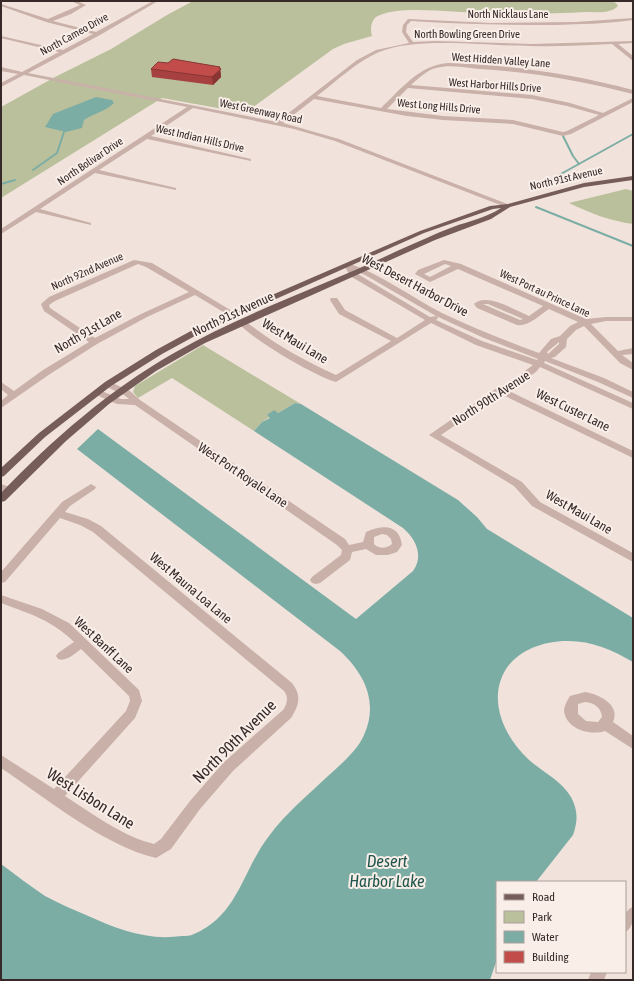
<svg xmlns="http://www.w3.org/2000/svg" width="634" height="981" viewBox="0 0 634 981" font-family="'Asap Condensed',sans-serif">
<rect width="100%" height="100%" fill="#f1e3dc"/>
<g fill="#bbc09c">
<path d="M193,1H611L616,3L618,6C611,14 596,12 586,12C551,14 517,14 482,13C457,13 396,4 376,17C371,21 370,30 372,36L344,44L333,49L245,113L162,98L1,198V107L55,77L111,49L167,15Z"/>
<path d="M626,189L633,191V224C610,221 590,213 569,203Z"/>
<path d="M203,345L301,404L295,403L278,413L267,415L270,417L262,422L254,431L172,378L138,398L133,392L135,386Z"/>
</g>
<g fill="#7cada5">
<path d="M96,97L112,100L114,103C105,112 94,113 84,120L82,128L66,132L45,127L53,114Z"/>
<path d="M295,403L301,404L458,500L477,517L487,529L633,618V662C611,649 590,640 564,641C542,642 519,650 506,669C487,700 504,736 528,759C542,772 561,780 571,797C578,810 578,821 573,835L536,882H497V959L490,980H1V864C16,875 30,886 45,896C58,903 72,909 86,915C117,929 147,941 182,936C186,936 190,936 194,934C238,916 243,869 269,836C286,813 308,795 328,776C341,764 357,751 364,735C379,702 364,673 340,651L77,449L98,429L356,619L413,571C424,556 416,539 403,528L254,431L262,422L270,418L267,415L274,410L278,413Z"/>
</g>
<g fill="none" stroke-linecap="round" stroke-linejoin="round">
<g stroke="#7cada5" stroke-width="2">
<path d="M563,136L573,156L579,164"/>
<path d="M33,170L57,153L64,132"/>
<path d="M1,184L15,180"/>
<path d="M541,185L633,134"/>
<path d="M536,207L633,246"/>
</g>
<g fill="#c9b0a8" fill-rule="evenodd">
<path d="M71,1H77L86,5L71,14L53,21L96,32L153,1H158L100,35L28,73L277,122L357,60L376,50L409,43L402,32L403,25L408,19L491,23L575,22L633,18V20C607,24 580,24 554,25C506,25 459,24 411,21L407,25L406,32L413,42L436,41L532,44L633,41V43L618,44L633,56V61L612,44C585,45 558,47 530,46C489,46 416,36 379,52C356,62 337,81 317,96L381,108C401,89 420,64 449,63C511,65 573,74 633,90V94C582,81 532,72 479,69C465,68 450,64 436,68C427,70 419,78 411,85L532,95L570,103L603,113L633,98V102L571,134L563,136L513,124L443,120L407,116L314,99L283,123L339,139L510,205L511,206L508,208L335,141L294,129L193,108L151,136L251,159V161L147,139L99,170L176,188V190L95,173L40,209L91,223V225L36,212L1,234V229L187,107L24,75L1,87V83L18,74L1,71V67L22,72L59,52L1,38V36L63,50L93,34L46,22L1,6V4L48,19L80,5ZM408,88L532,99L567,106L599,115L567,131L563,132L513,120L443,116L387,109Z"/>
<path d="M134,260L152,263L237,314L236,316H230L195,295L147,317L97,344L50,374L1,408V401L8,395L1,389V382L14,391L43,370L89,342L44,311L41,304L49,297ZM138,264L146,267L189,292L141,314L95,338L50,308L49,305L55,301Z"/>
<path d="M444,260L461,264L586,319L606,317H633V321H606L591,324L618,351L633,348V354L622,355L633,363V370L620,363L584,326L576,330L567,339L566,347L555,357L551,358L604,378L633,392V398L598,382L545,361L544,363L633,403V409L540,367L536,372L507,390L633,451V458L501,394L441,435L522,482L540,502L633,553V562L532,506L514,486L429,435L497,388L507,384L533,365L476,345L431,323L336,382C314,376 252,339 237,322L241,320H244C273,343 303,360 336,375L391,341L339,314L330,300L331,298H337L345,310L397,338L425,320L350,276L344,265L348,263C381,274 411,297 442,313C474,328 506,341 539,353L551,339L560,336L570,326L578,322L549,309C540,315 528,327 517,325L477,308L474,304C486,292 515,310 529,316L543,306L458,269L430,282L415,274L418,270ZM445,264L451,266L430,277L424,274ZM354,270L365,275L436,316L484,338L538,359L537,360L482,341L436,320L438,318L437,316L430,317L356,273ZM483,304H488L523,319L520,320ZM559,342V344L548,354L547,352Z"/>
<path d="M108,381L130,391L140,400L345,539L349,545L363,542L366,532C382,525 399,523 402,545L397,552L388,555H376L366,549L352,552L350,560L320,583L316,584L312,583L310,580L312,577L341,555L342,550L337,545L135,405L117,404L94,394L93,392L97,389L121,399H129L124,395L105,386L104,384ZM382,534L387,535L391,539L392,544C386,549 379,549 374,544V537Z"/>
<path d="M1,484L13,488L14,490L13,492L9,493L1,491Z"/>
<path d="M91,484L96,487L95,489L70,506L65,512L88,519L101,526L292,683C302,696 299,705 291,718L233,771L200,809L171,849L156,858C104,846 46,798 1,768V755L54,789L126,711L130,701L129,696L81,649C74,654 66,662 58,659L56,656L58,653L74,642C52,620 30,614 1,603V595L42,609L69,623L139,690L142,701L135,718L65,796C93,814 122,836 154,844L161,839L190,801L223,763L283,710C287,704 289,697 284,691L93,532L80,525L60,518L5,582L1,583V572L62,502Z"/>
<path d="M585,692C599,694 621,705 613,722L633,736V749L605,731C590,736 566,729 564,711C564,706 567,701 570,696ZM585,702C594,703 601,707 602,717L598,722L586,721L578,714V704Z"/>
<path d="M633,907C633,917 634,928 625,932C625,922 622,911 633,907Z"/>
<path d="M591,972H607L604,980H588Z"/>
</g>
<path fill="#775d5a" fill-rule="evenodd" d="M633,176V180L584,187L510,207L491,219L435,240L205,343L156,371L109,404L66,441L5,501L1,502V493C53,439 109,390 174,353C245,312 324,286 397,251C416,243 434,234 453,227C469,221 486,218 501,208L493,209L424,233L206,330L162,354L111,386L45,437L4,476L1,477V468L39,433L105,382L156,350L200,326L420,231L490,206L508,204L584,183Z"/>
</g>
<path fill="#a7413f" d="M168,63L220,67L221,77L213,85L152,77L151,69Z"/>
<path fill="#883533" d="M220,67L221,77L213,85L212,77Z"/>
<path fill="#c24c49" stroke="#883533" d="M173,59L220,67L219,68L221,69L212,77L151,69L158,62L168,63Z"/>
<g text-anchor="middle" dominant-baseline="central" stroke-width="4" stroke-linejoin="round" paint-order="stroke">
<g font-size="11" fill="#362928" stroke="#f9eee8">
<text x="508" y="14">North Nicklaus Lane</text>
<text transform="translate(74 34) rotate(-29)">North Cameo Drive</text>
<text x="467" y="34">North Bowling Green Drive</text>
<text transform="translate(501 60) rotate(4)">West Hidden Valley Lane</text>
<text transform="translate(495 85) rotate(4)">West Harbor Hills Drive</text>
<text transform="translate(439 106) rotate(5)">West Long Hills Drive</text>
<text transform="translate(261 111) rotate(12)">West Greenway Road</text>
<text transform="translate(200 138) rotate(13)">West Indian Hills Drive</text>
<text transform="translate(90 161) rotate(-34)">North Bolivar Drive</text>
<text transform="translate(566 178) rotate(-13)">North 91st Avenue</text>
<text transform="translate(87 271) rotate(-24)">North 92nd Avenue</text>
<text transform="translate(545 293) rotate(25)">West Port au Prince Lane</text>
</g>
<g font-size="13" fill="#362928" stroke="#f9eee8">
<text transform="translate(415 285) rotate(28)">West Desert Harbor Drive</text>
<text transform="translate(233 314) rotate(-25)">North 91st Avenue</text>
<text transform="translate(88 331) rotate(-30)">North 91st Lane</text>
<text transform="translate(295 341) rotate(31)">West Maui Lane</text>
<text transform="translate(491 398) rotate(-33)">North 90th Avenue</text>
<text transform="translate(573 410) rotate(26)">West Custer Lane</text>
<text transform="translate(243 475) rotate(34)">West Port Royale Lane</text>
<text transform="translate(579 512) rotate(30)">West Maui Lane</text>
<text transform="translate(191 588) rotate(40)">West Mauna Loa Lane</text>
<text transform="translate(104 645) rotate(43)">West Banff Lane</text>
</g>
<g font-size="16" fill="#362928" stroke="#f9eee8">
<text transform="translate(234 741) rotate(-45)">North 90th Avenue</text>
<text transform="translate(91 798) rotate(32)">West Lisbon Lane</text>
</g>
<g font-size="17" font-style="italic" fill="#1f564e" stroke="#f9eee8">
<text x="387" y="861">Desert<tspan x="387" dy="20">Harbor Lake</tspan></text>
</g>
</g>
<rect width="634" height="981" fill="none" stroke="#362928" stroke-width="4"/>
<rect x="496" y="881" width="130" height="92" fill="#f9eee8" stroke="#ab9f9b"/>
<rect x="504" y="894" width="20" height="6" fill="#775d5a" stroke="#ab9f9b"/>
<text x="532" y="901" font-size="12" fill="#362928">Road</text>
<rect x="504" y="911" width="20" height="12" fill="#bbc09c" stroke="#ab9f9b"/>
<text x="532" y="921" font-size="12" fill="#362928">Park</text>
<rect x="504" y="931" width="20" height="12" fill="#7cada5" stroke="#ab9f9b"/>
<text x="532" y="941" font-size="12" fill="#362928">Water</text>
<rect x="504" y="951" width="20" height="12" fill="#c24c49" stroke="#ab9f9b"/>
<text x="532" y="961" font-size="12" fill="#362928">Building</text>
</svg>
